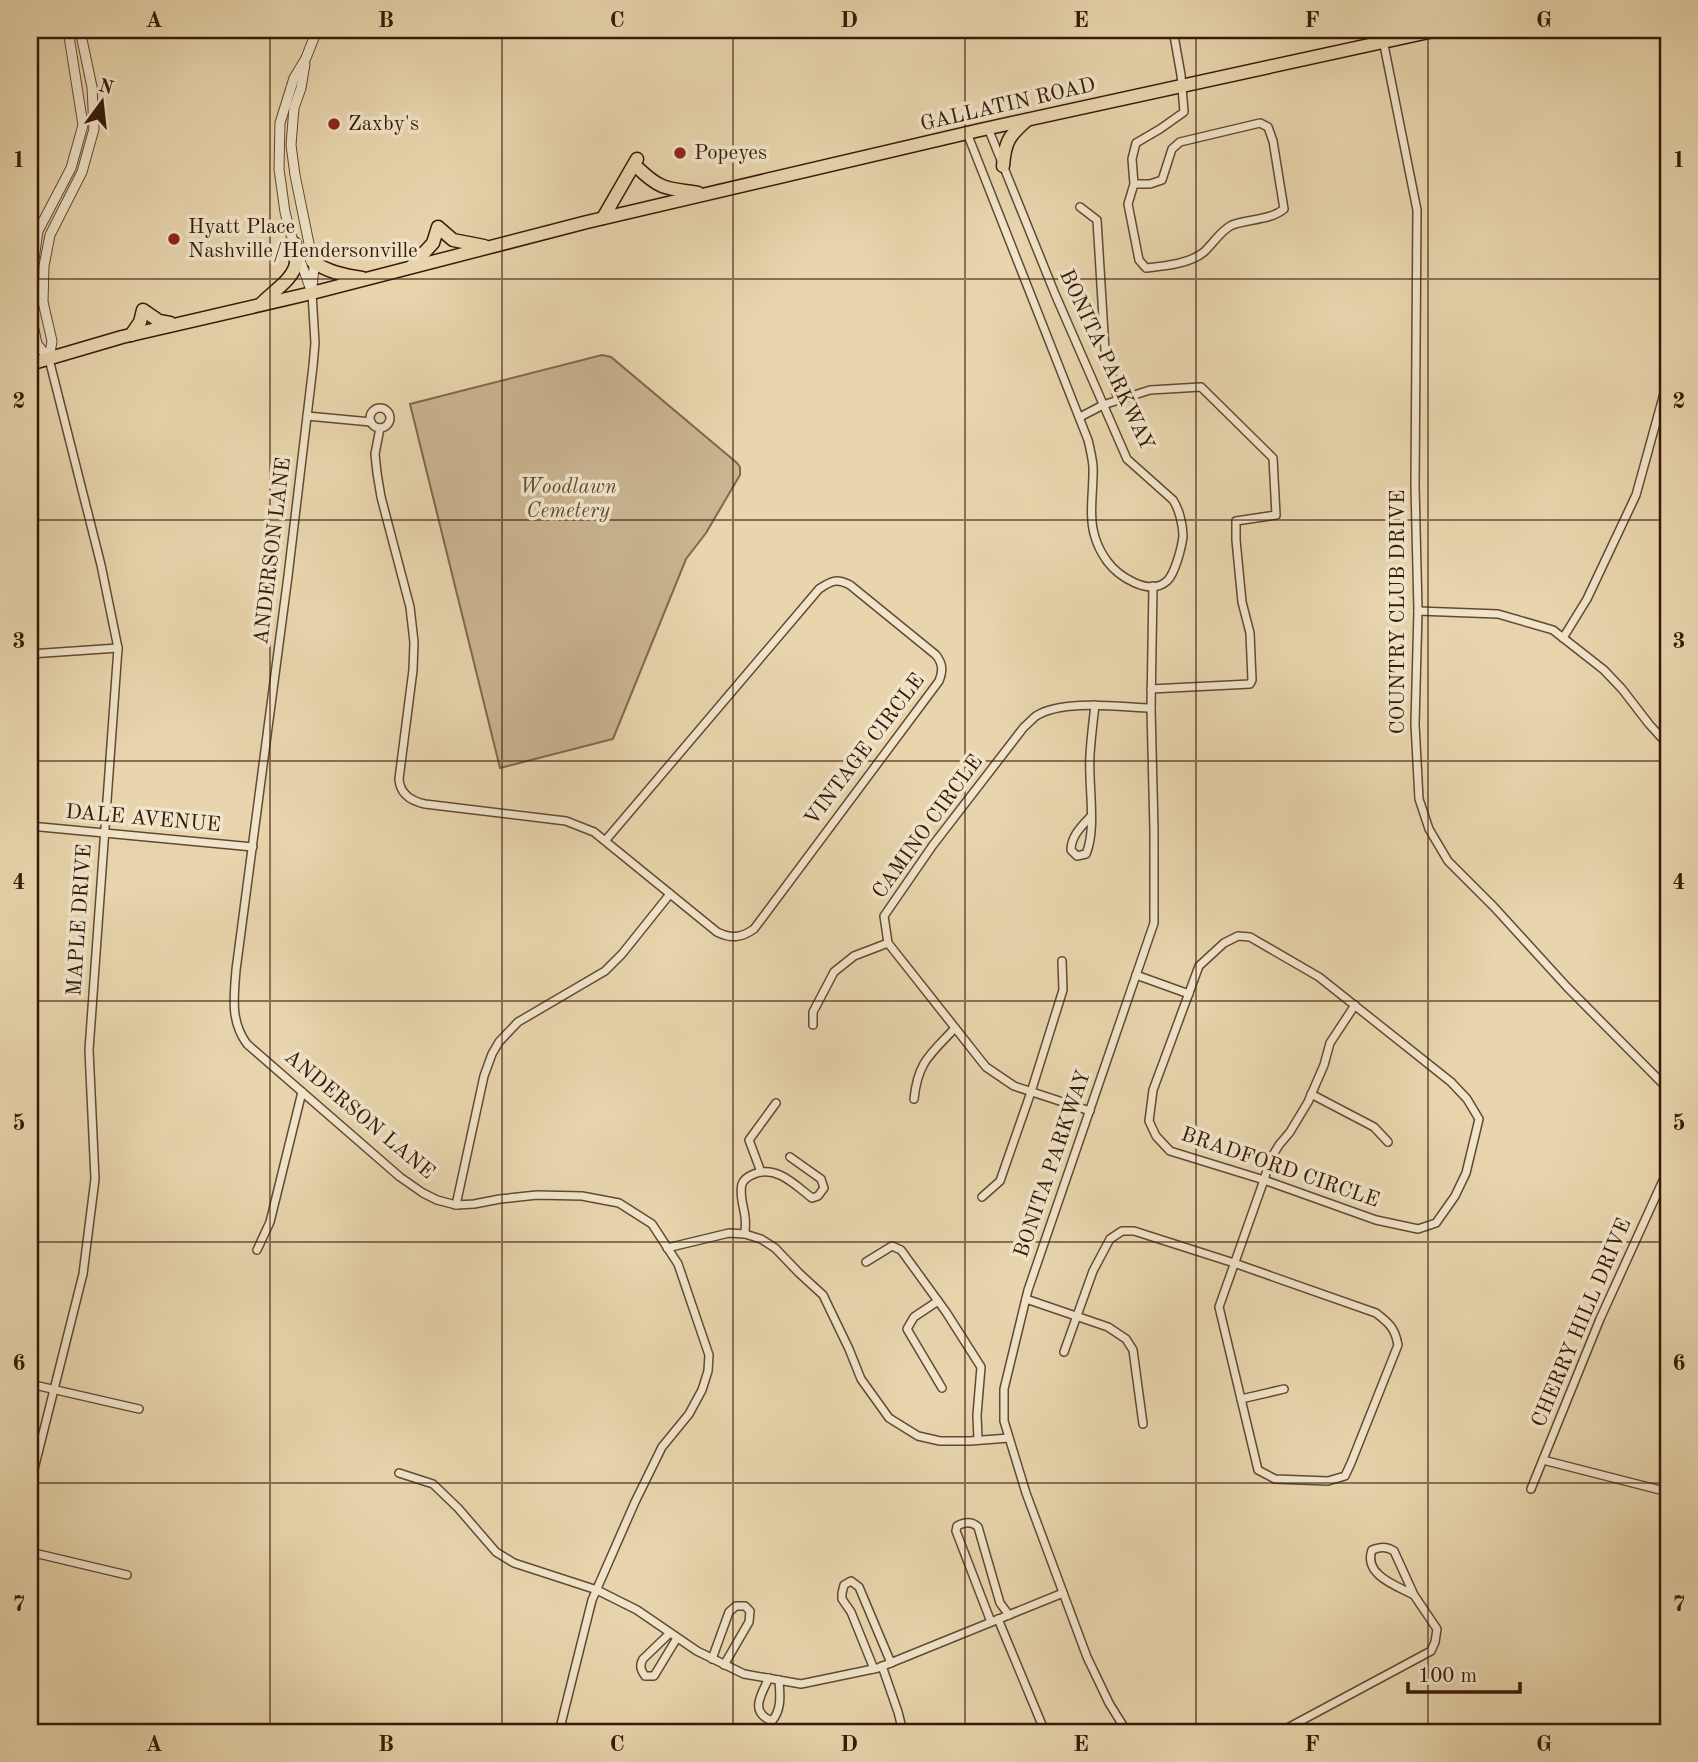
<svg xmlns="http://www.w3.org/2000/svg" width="1698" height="1762" viewBox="0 0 1698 1762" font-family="'Old Standard TT',serif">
<rect width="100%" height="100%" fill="#e8d5ad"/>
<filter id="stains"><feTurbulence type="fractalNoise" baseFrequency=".00286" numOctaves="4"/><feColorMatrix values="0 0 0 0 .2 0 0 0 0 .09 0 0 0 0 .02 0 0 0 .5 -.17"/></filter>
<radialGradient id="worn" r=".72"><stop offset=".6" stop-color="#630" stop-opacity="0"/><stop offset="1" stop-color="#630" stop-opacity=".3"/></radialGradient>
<path fill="#cab591" stroke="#81674d" stroke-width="2" d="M602,355L611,357L737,463L740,467V475L706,533L686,559L613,739L500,768L410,404Z"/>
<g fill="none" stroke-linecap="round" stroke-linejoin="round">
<g stroke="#644832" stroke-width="10">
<g id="minor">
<path d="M1381,30L1417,210L1415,486L1418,611L1415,724L1419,799L1429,829L1448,861L1494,907L1567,987L1668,1089"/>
<path d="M967,133L1088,440C1090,448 1092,457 1093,466C1094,488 1088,516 1095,537C1097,544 1102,554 1107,561C1118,576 1149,597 1167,581C1175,574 1182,546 1183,536C1183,525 1179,509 1173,500L1127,459L1055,294L988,128"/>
<path d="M1134,184L1128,204L1139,260L1146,268C1165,266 1189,264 1204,252C1213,244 1221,230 1232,225C1248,219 1271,220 1284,209L1273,141L1268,127L1260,123L1180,142L1172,149L1162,180L1150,184H1134L1132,159L1136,143L1160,129L1184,112L1181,75L1173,30"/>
<path d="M1080,207L1097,220L1105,350L1118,400"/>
<path d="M312,293L315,343L313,366L288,576L236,970C234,997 230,1021 247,1044L400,1177L423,1193L437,1200L456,1205L474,1204L500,1199L537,1195L582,1196L619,1203L652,1224L678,1264L709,1355L708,1371L702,1390L689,1414L662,1447L635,1502L592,1600L559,1732"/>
<circle cx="380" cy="418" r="10"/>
<path d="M307,416L371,422"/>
<path d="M1080,417L1103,405L1150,390L1201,387L1273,458L1276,515L1236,521V540L1242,602L1250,633L1252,680L1250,684L1151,689"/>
<path d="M380,428L375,454L377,473L381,497L410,607L414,642L413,670L399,779C400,794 411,801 425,804L566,821L594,832L717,932C731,939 741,938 754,929L939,681C943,671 943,664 936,655L850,585C836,578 831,581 819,589L605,841"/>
<path d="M1418,611L1498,614L1553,630L1604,670L1622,689L1649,724L1668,745"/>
<path d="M1563,638L1587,599L1636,495L1668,379"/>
<path d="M30,654L118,648"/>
<path d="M1090,817C1082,826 1071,836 1071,850L1077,856L1086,854C1097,829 1088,784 1090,755C1091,738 1093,722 1095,705"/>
<path d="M30,826L253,847"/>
<path d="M1238,936L1250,937L1319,977L1451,1082L1467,1099L1479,1119L1466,1173L1455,1196L1436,1223L1418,1229L1376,1220L1264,1180L1170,1151L1156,1136L1149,1121L1153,1090L1199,966L1224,943Z"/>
<path d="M1136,975L1189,994"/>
<path d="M813,1025V1012L834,972L854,956L888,943"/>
<path d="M1311,1094L1374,1127L1388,1142"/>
<path d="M914,1099C918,1061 931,1054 955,1028"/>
<path d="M1090,1111L1014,1086L986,1067L888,943L884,916L933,845L1024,727C1028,724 1032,719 1036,716C1063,699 1120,707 1151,708"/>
<path d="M761,1172L749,1140L776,1103"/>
<path d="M982,1197L1000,1181L1031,1092L1063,990L1062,961"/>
<path d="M456,1205L484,1076L492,1054L499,1042L518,1022L605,971L622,954L670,894"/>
<path d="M745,1234C745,1228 746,1223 745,1217C744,1207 739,1195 742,1184C744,1179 749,1176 754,1174C777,1165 795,1185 812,1198L818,1196L824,1188L821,1179L790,1157"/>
<path d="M667,1248L729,1233L745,1234L761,1239L775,1248L799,1273L823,1295L849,1349L861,1379L889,1418L918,1436L940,1441H970L1009,1438"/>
<path d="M257,1250L270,1222L302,1092"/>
<path d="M866,1262L892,1246L901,1250L946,1312L981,1367L977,1415L978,1440"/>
<path d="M1026,1299L1108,1327L1126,1339L1133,1350L1143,1424"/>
<path d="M938,1301L914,1317L907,1329L942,1388"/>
<path d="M1064,1352L1093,1271L1110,1239L1122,1231H1134L1234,1263L1376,1313C1389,1323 1395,1328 1398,1345L1351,1463L1345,1476L1328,1481L1275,1479L1258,1470L1219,1307L1264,1180L1270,1160L1279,1145L1290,1132L1308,1102L1324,1065L1330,1043L1355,1005"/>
<path d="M30,1384L139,1409"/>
<path d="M1241,1399L1284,1389"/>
<path d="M1543,1460L1668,1492"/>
<path d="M399,1473L433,1484L458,1508L496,1552L514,1563L597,1590L637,1610L697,1651L744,1674L801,1684L878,1668L1063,1593"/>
<path d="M30,1485L83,1274L95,1179L89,1050L118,648L101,565L49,359"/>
<path d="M1531,1489L1600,1319L1665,1176L1668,1172"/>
<path d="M30,1552L127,1575"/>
<path d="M998,1619L1045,1732"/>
<path d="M991,1622L956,1531L957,1526C964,1522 972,1521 978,1527L1000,1603L1009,1615"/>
<path d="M670,1633L643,1659C639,1666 641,1670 645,1676H654L677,1638"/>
<path d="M712,1659L729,1612L736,1606H745L750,1611L749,1622L724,1665"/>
<path d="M882,1666L898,1712L903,1732"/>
<path d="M874,1669L851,1612L842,1599V1593L844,1585L851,1581L859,1587L891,1663"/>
<path d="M769,1678C761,1695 749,1712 772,1721C782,1709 780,1695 779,1680"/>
<path d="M1127,1732L1109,1703L1087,1657L1026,1493L1004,1421V1389L1028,1290L1154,923V830L1151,708L1153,586"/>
<path d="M1280,1732L1431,1651L1435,1642L1437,1629L1414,1595L1394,1551C1386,1546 1380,1547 1372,1550C1363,1575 1397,1586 1414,1595"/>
</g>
</g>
<g stroke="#644832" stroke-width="11">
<g id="tertiary">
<path d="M305,64L301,88L294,108L291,145L295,175L314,268L312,287"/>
<path d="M30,288L38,231L71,168L83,125L68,30"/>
<path d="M312,293L290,232L285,212L279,169L280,123L294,78L306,58L317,30"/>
<path d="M30,311L37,344L49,359"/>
<path d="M49,359L52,341L43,302L44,266L50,235L82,172L94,129L92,87L80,30"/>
</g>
</g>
<g stroke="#381909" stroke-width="15">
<g id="primary">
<path d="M1003,166C1005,141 1009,136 1027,120"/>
<path d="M639,169C662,191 668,188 698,193"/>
<path d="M603,218L637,159"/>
<path d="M312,261C328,272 343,275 362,278"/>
<path d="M411,267L433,243L438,227L453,240L484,246"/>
<path d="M261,304C272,292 294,279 296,263C296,257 295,250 295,244"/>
<path d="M131,335L140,322L143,310L159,321L170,323"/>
<path d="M30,364L122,337L312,293L587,222L980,130L1438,30"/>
</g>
</g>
<use href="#minor" stroke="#f0e4ca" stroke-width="7"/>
<use href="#tertiary" stroke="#f0e4ca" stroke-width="9"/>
<use href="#primary" stroke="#e8d5ad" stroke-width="12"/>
</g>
<path fill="none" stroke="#381909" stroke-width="2" stroke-opacity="0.55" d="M270,30V1732M502,30V1732M733,30V1732M965,30V1732M1196,30V1732M1428,30V1732M30,279H1668M30,520H1668M30,761H1668M30,1001H1668M30,1242H1668M30,1483H1668"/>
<g fill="#8f2418" stroke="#f0e4ca" stroke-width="2.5">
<circle cx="334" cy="124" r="7"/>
<circle cx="680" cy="153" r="7"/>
<circle cx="174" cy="239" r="7"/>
</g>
<g text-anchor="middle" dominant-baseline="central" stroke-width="7" stroke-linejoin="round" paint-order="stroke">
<g font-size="21" fill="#381909" stroke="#f0e4ca">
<text transform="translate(1008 105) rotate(-13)">GALLATIN ROAD</text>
<text transform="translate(1106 360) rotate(65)">BONITA PARKWAY</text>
<text transform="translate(273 551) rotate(-83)">ANDERSON LANE</text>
<text transform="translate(1398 612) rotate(-90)">COUNTRY CLUB DRIVE</text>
<text transform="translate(865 750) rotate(-53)">VINTAGE CIRCLE</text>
<text transform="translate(143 819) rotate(5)">DALE AVENUE</text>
<text transform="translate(928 827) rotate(-54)">CAMINO CIRCLE</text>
<text transform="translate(80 920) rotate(-86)">MAPLE DRIVE</text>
<text transform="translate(359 1115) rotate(40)">ANDERSON LANE</text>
<text transform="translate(1053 1164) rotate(-71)">BONITA PARKWAY</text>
<text transform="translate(1280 1168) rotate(19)">BRADFORD CIRCLE</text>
<text transform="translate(1582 1323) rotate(-67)">CHERRY HILL DRIVE</text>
</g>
<g font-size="21" fill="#381909" stroke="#f0e4ca" text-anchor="start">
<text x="348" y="124">Zaxby's</text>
<text x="694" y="153">Popeyes</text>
<text x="188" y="227">Hyatt Place<tspan x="188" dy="24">Nashville/Hendersonville</tspan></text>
</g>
<g font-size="21" font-style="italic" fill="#644832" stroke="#f0e4ca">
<text x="568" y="487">Woodlawn<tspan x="568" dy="24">Cemetery</tspan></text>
</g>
</g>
<rect width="1698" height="1762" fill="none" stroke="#e8d5ad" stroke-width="77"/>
<g transform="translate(102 102) rotate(15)" stroke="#f0e4ca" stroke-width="5" paint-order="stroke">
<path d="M0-5L12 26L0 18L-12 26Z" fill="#381909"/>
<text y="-10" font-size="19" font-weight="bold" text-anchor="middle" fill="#381909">N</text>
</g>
<path d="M1408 1682v10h112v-10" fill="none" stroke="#381909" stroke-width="3.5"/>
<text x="1418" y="1682" font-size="21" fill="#381909" stroke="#f0e4ca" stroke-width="5" paint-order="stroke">100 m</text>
<rect x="38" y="38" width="1622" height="1686" fill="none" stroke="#381909" stroke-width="2.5"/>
<g font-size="23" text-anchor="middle" font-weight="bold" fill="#381909">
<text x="154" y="27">A</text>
<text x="386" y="27">B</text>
<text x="617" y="27">C</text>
<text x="849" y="27">D</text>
<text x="1081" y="27">E</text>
<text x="1312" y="27">F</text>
<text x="1544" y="27">G</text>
<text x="19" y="167">1</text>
<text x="1679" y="167">1</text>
<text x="19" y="408">2</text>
<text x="1679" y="408">2</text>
<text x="19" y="648">3</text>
<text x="1679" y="648">3</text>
<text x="19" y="889">4</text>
<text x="1679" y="889">4</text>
<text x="19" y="1130">5</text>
<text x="1679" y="1130">5</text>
<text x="19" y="1370">6</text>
<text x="1679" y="1370">6</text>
<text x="19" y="1611">7</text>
<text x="1679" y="1611">7</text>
<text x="154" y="1751">A</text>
<text x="386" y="1751">B</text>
<text x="617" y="1751">C</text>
<text x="849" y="1751">D</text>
<text x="1081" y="1751">E</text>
<text x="1312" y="1751">F</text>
<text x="1544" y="1751">G</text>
</g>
<rect width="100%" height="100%" filter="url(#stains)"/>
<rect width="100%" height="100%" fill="url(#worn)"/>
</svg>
